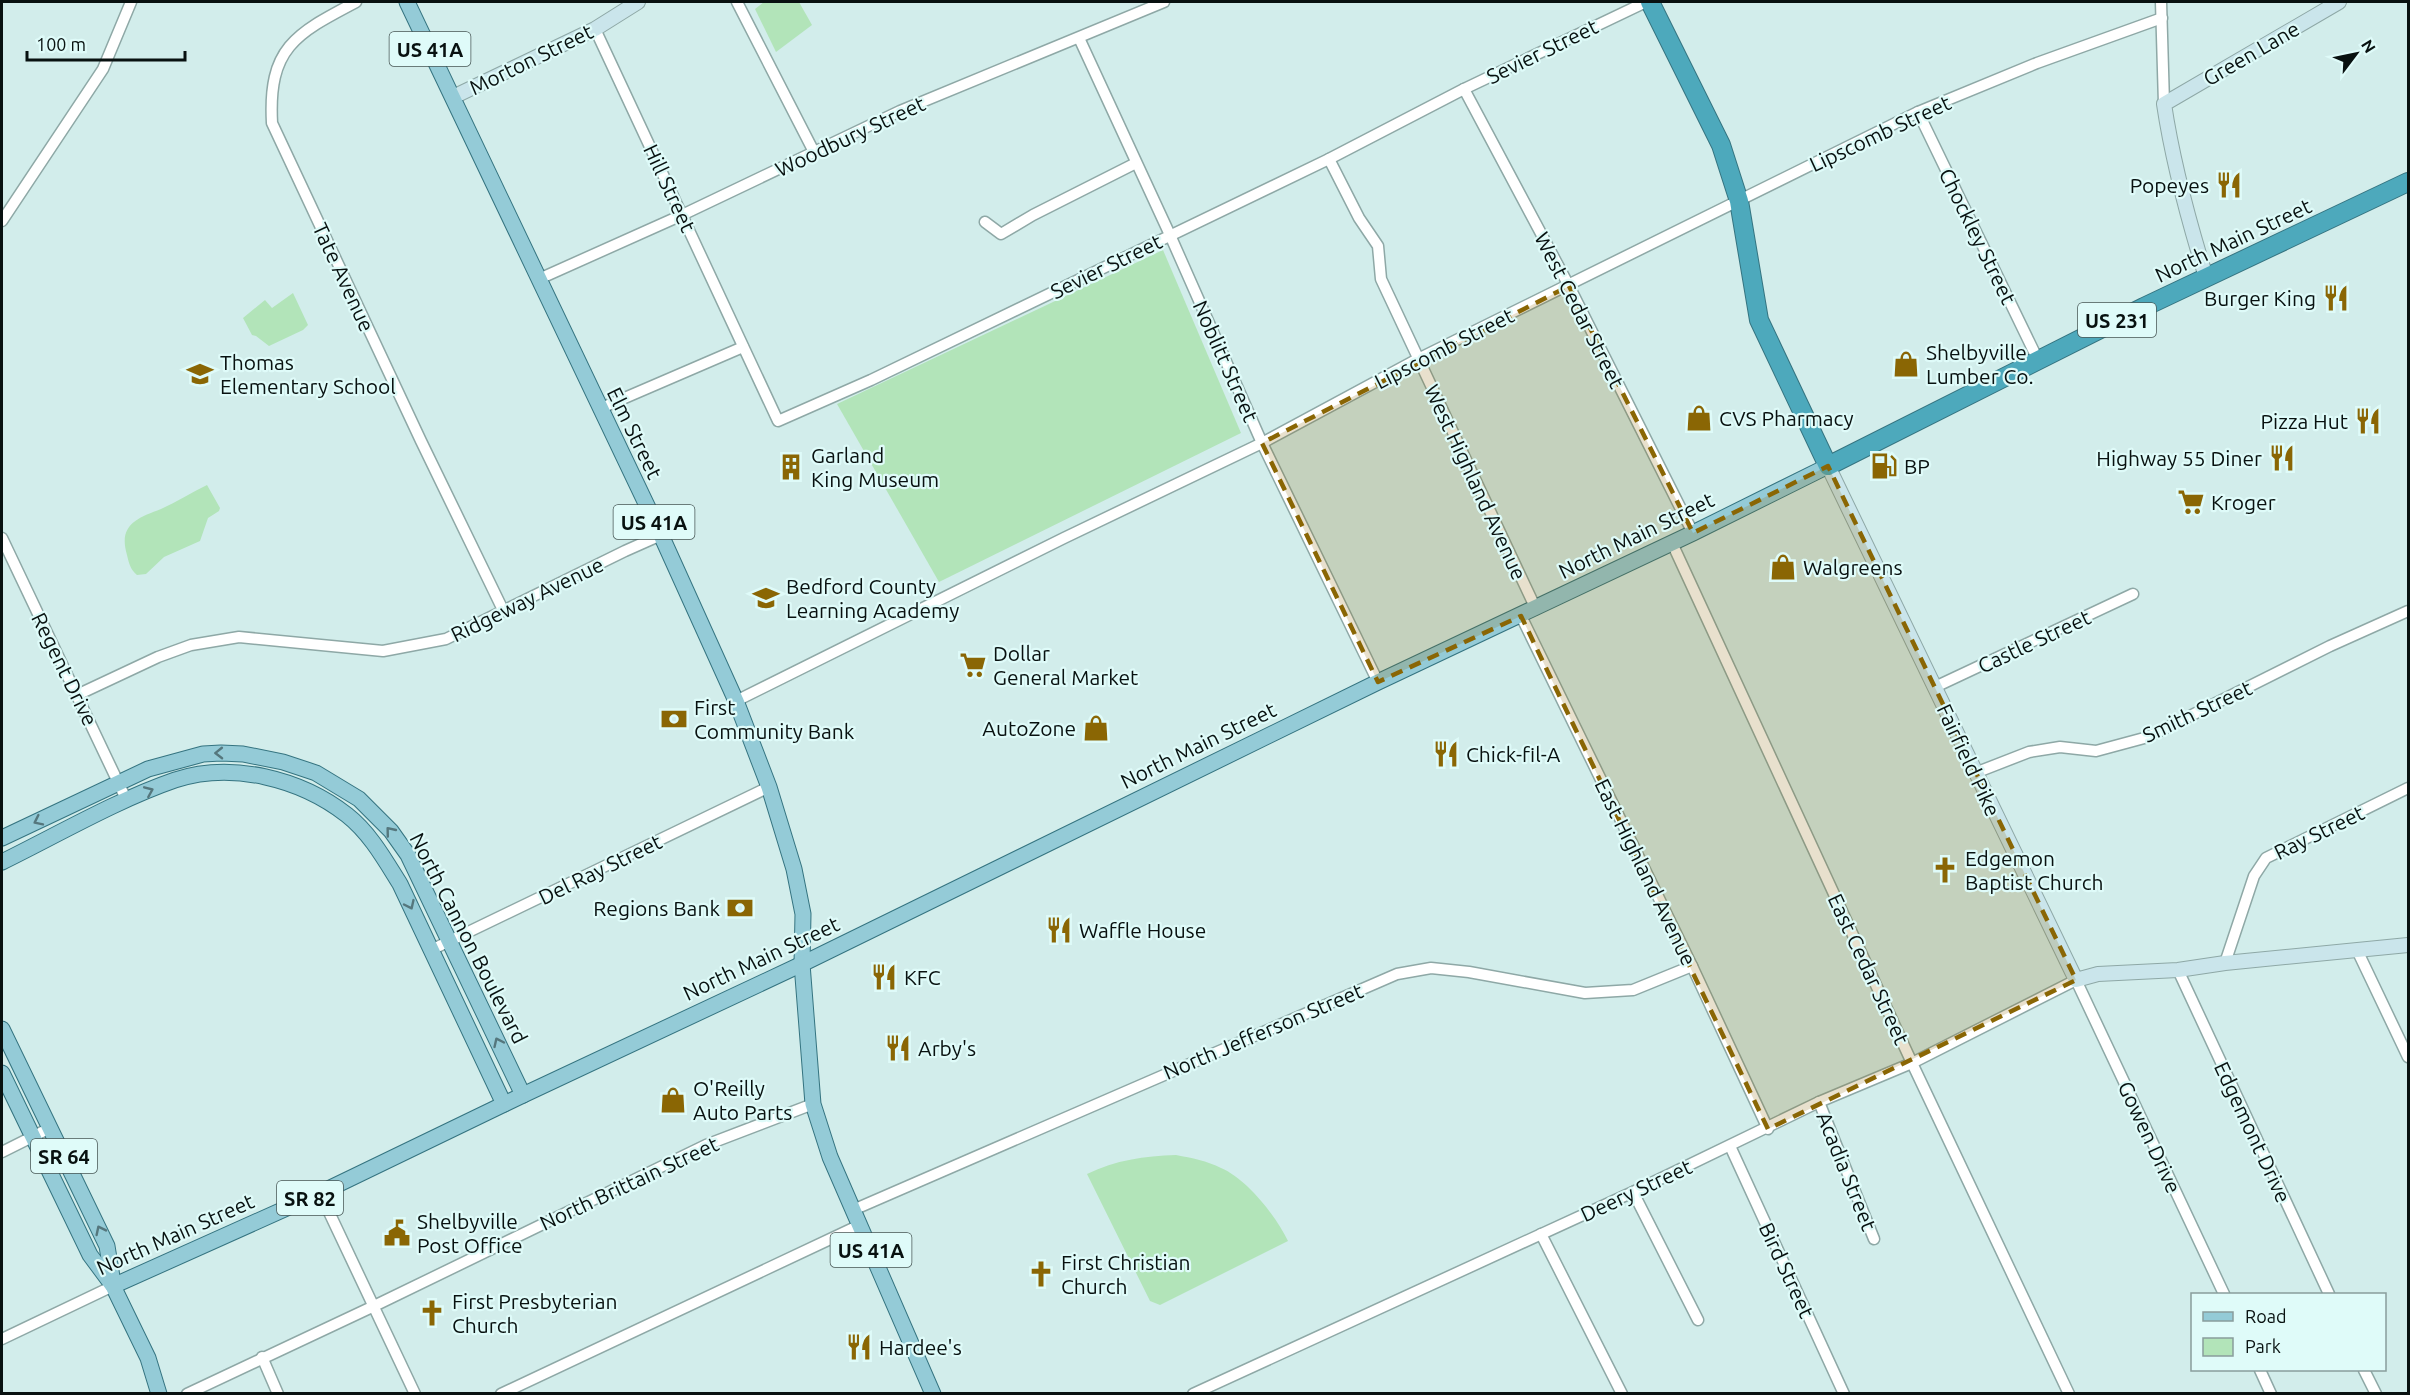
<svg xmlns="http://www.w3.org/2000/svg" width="2410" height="1395" viewBox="0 0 2410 1395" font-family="Ubuntu,sans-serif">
<rect width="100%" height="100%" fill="#d2edeb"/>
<g fill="#b2e4b9">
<path d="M764,2H799L812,25L776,52L755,9Z"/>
<path d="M1163,250L1241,433L939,582L837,404Z"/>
<path d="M293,293L308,325L303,330L269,346L256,336L252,335L243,318L265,300L272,308Z"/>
<path d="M207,485L220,508L219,511L208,518L200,541L164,557L146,574L137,575C130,569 129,563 127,555C118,525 137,518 161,509C177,502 192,492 207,485Z"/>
<path d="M1176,1155C1192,1158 1207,1161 1221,1168C1247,1179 1276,1216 1288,1241L1160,1305L1150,1301L1087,1174C1116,1160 1144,1156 1176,1155Z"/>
</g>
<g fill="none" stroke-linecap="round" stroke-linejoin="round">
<g stroke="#8ea8a6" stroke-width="13">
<g id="street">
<path d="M356,2C295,34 268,48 272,123L421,441L503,610"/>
<path d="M737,2L814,152"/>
<path d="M2161,2L2164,104"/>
<path d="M595,29L778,421L871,380L1329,159L1464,89L1646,2"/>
<path d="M1079,38L1170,235L1262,443L1378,682"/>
<path d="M1464,89L1569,286L1693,533"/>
<path d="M1918,112L2038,360"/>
<path d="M1329,159L1359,218L1378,246L1381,279L1536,609"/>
<path d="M2,221L103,69L131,2"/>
<path d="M985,222L1001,234L1033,215L1136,163"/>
<path d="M539,279L682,215L900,111L1164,2"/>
<path d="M599,409L743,347"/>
<path d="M2,538L127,801"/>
<path d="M1672,543L1912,1063L2069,1394"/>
<path d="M1521,616L1692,966L1768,1129"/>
<path d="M1935,687L2133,594"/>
<path d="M77,695L158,657L191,645L239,637L383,651L446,639L625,551L661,535"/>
<path d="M736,701L1064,538L1262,443L1418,359L1918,112L2037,63L2162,18"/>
<path d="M1975,773L2029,752L2060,747L2096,751L2148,737L2330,646L2408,611"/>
<path d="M431,950L769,787"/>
<path d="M2357,950L2408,1057"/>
<path d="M2225,963L2254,876L2266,858L2408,788"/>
<path d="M2178,970L2329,1294"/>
<path d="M1819,1102L1874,1239"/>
<path d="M1730,1146L1844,1394"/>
<path d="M2,1152L50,1128"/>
<path d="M1633,1192L1698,1320"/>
<path d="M320,1193L415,1394"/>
<path d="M853,1210L1397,974L1431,968L1469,972L1585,993L1633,990L1692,966"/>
<path d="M1541,1234L1622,1394"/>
<path d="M2,1339L113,1286"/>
<path d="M262,1357L278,1394"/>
<path d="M2260,1370L2271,1394"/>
<path d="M2364,1370L2376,1394"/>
<path d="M187,1394L372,1307L706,1145L813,1104"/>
<path d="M501,1394L860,1225"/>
<path d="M1193,1394L1633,1192L1819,1102L1912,1063L2076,980L2224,1294"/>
</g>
</g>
<g stroke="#8ea8a6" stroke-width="16">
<g id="secondary">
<path d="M453,97L595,29L638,2"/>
<path d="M2206,277C2188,219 2173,164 2164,104L2339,2"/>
<path d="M1828,466L2076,980L2098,974L2178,970L2225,963L2408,945"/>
</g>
</g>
<g stroke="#357480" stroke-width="17">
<g id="primary">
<path d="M407,2L661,535L736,701L769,787L794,869L803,914L802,964L813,1104L830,1157L933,1394"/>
<path d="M2,838L148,769L203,754L221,753L243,754L283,762L316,773L359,799L391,831L408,855L523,1095"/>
<path d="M2,862C57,835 117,800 175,780C232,761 301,779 347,815C370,833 385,860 400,884L504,1104"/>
<path d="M2,1029L107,1246L113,1283"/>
<path d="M2,1073L90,1255L113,1286L148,1358L159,1394"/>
<path d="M113,1286L318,1194L523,1095L802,964L1378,682L1693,533L1828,466"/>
</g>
</g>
<g stroke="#357480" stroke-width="20">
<path id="highway" d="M1650,2L1721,145L1739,201L1759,320L1828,466L2144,307L2408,182"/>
</g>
<use href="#street" stroke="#fff" stroke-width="10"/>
<use href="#secondary" stroke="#cae5eb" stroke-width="14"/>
<use href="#primary" stroke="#94cbd7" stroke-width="15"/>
<use href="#highway" stroke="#4da9bc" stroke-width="18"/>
</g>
<defs><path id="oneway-chevron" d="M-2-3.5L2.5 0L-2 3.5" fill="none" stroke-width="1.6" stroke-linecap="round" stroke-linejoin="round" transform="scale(1.5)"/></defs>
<g stroke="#55777d">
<use href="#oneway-chevron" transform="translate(219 753) rotate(179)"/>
<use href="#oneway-chevron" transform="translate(149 791) rotate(-23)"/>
<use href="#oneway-chevron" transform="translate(38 821) rotate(154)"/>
<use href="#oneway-chevron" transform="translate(390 831) rotate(-129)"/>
<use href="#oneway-chevron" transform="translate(410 905) rotate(65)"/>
<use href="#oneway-chevron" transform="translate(498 1042) rotate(-115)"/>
<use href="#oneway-chevron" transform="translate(100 1230) rotate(-116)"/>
</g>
<path fill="#8a6604" fill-opacity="0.2" stroke="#8a6604" stroke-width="4.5" stroke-dasharray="12 8" stroke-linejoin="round" d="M1569,286L1693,533L1828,466L2076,980L1768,1129L1521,616L1378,682L1262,443Z"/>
<defs>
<g id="restaurant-bare" transform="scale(2.07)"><path d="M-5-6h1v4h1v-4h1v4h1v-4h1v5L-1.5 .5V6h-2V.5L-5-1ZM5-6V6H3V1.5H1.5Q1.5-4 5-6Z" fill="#8a6604" stroke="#dffbf9" stroke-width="2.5" paint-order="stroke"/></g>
<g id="shop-bare" transform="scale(2.07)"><path d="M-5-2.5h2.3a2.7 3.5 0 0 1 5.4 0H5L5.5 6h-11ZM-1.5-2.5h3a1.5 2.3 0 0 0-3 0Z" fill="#8a6604" stroke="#dffbf9" stroke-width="2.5" paint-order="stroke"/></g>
<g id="school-bare" transform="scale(2.07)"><path d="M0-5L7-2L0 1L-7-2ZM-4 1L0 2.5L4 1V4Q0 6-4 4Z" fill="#8a6604" stroke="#dffbf9" stroke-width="2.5" paint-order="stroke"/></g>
<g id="fuel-bare" transform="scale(2.07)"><path d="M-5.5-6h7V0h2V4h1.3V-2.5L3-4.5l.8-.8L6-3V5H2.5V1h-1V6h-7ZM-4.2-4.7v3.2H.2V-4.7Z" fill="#8a6604" stroke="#dffbf9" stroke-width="2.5" paint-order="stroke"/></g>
<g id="building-bare" transform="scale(2.07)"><path d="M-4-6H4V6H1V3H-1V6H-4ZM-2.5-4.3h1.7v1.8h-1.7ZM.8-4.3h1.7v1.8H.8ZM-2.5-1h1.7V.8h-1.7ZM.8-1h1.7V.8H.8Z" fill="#8a6604" stroke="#dffbf9" stroke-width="2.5" paint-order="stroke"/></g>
<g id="supermarket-bare" transform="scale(2.07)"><path d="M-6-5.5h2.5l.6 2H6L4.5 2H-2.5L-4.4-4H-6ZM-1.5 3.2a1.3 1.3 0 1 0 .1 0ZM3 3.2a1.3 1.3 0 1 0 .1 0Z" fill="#8a6604" stroke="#dffbf9" stroke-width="2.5" paint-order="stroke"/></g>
<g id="bank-bare" transform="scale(2.07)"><path d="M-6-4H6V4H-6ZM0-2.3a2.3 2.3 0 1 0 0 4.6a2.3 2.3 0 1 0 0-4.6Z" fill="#8a6604" stroke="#dffbf9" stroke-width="2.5" paint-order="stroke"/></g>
<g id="church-bare" transform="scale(2.07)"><path d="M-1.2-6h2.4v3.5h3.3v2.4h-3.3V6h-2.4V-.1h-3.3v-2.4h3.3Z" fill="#8a6604" stroke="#dffbf9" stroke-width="2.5" paint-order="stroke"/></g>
<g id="civic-bare" transform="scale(2.07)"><path d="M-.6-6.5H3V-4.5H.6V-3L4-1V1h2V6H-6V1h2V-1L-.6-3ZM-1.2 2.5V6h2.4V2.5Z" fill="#8a6604" stroke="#dffbf9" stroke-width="2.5" paint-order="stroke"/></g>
</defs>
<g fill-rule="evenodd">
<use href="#restaurant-bare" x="2229" y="185"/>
<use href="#restaurant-bare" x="2336" y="298"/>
<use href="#shop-bare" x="1906" y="364"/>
<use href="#school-bare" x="200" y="374"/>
<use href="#shop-bare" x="1699" y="418"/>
<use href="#restaurant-bare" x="2368" y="421"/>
<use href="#restaurant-bare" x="2282" y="458"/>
<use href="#fuel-bare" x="1884" y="466"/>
<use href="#building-bare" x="791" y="467"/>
<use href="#supermarket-bare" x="2191" y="502"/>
<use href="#shop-bare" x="1783" y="567"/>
<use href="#school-bare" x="766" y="598"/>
<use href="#supermarket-bare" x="973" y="665"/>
<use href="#bank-bare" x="674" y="719"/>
<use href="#shop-bare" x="1096" y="728"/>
<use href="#restaurant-bare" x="1446" y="754"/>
<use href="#church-bare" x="1945" y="870"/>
<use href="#bank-bare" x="740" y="908"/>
<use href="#restaurant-bare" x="1059" y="930"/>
<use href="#restaurant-bare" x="884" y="977"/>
<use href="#restaurant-bare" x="898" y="1048"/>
<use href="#shop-bare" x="673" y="1100"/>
<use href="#civic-bare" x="397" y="1233"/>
<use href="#church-bare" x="1041" y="1274"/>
<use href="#church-bare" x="432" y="1313"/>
<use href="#restaurant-bare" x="859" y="1347"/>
</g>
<g text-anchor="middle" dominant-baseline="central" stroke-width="4.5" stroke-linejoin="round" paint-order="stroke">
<g fill="#dffbf9" stroke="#485756" stroke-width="1.5">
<rect x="389.5" y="32" width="81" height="34" rx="4.5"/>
<rect x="2078" y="303" width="78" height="34" rx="4.5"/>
<rect x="613.5" y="505" width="81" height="34" rx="4.5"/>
<rect x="31" y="1139" width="66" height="34" rx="4.5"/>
<rect x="277" y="1181" width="66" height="34" rx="4.5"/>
<rect x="830.5" y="1233" width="81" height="34" rx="4.5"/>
</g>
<g font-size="20" font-weight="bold" fill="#081110">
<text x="430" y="49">US 41A</text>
<text x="2117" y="320">US 231</text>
<text x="654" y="522">US 41A</text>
<text x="64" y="1156">SR 64</text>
<text x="310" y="1198">SR 82</text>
<text x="871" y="1250">US 41A</text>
</g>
<g font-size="21" fill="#081110" stroke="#dffbf9">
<text transform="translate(1542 51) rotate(-26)">Sevier Street</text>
<text transform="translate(2251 53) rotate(-30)">Green Lane</text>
<text transform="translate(531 59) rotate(-26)">Morton Street</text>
<text transform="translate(1880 133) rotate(-25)">Lipscomb Street</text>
<text transform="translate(850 136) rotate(-25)">Woodbury Street</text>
<text transform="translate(670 188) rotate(65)">Hill Street</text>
<text transform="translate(1978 236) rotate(64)">Chockley Street</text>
<text transform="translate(2233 240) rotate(-25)">North Main Street</text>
<text transform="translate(1106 266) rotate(-26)">Sevier Street</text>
<text transform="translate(344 277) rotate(65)">Tate Avenue</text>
<text transform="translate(1580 310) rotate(63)">West Cedar Street</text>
<text transform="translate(1444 348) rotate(-27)">Lipscomb Street</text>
<text transform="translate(1226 361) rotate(66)">Noblitt Street</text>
<text transform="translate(635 433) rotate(64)">Elm Street</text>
<text transform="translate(1476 482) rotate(65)">West Highland Avenue</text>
<text transform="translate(1636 535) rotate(-26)">North Main Street</text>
<text transform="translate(527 599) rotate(-26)">Ridgeway Avenue</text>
<text transform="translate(2034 641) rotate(-25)">Castle Street</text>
<text transform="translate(65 669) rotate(64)">Regent Drive</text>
<text transform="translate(2197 711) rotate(-25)">Smith Street</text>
<text transform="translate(1198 745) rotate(-26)">North Main Street</text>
<text transform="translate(1969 760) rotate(65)">Fairfield Pike</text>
<text transform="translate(2319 832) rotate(-26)">Ray Street</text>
<text transform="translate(600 869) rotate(-26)">Del Ray Street</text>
<text transform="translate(1646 872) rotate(64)">East Highland Avenue</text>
<text transform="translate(469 938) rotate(63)">North Cannon Boulevard</text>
<text transform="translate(761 958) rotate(-25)">North Main Street</text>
<text transform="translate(1869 969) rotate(65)">East Cedar Street</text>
<text transform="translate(1263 1031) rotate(-23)">North Jefferson Street</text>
<text transform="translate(2253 1132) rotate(65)">Edgemont Drive</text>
<text transform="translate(2150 1137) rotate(65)">Gowen Drive</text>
<text transform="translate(1847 1171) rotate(68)">Acadia Street</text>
<text transform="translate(629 1183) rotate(-25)">North Brittain Street</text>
<text transform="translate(1636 1190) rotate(-25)">Deery Street</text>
<text transform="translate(175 1234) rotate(-24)">North Main Street</text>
<text transform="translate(1787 1270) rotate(65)">Bird Street</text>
</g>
<g font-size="21" fill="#081110" stroke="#dffbf9" text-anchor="start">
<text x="2209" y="185" text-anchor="end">Popeyes</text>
<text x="2316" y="298" text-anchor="end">Burger King</text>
<text x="1926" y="352">Shelbyville<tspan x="1926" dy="24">Lumber Co.</tspan></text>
<text x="220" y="362">Thomas<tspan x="220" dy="24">Elementary School</tspan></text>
<text x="1719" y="418">CVS Pharmacy</text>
<text x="2348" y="421" text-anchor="end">Pizza Hut</text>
<text x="811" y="455">Garland<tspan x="811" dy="24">King Museum</tspan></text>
<text x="2262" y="458" text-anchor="end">Highway 55 Diner</text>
<text x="1904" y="466">BP</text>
<text x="2211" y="502">Kroger</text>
<text x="1803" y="567">Walgreens</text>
<text x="786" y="586">Bedford County<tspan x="786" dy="24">Learning Academy</tspan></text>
<text x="993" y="653">Dollar<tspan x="993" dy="24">General Market</tspan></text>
<text x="694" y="707">First<tspan x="694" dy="24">Community Bank</tspan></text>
<text x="1076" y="728" text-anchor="end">AutoZone</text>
<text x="1466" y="754">Chick-fil-A</text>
<text x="1965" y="858">Edgemon<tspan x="1965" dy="24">Baptist Church</tspan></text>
<text x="720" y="908" text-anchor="end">Regions Bank</text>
<text x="1079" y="930">Waffle House</text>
<text x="904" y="977">KFC</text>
<text x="918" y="1048">Arby's</text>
<text x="693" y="1088">O'Reilly<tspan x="693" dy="24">Auto Parts</tspan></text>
<text x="417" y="1221">Shelbyville<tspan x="417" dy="24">Post Office</tspan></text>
<text x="1061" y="1262">First Christian<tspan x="1061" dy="24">Church</tspan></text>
<text x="452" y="1301">First Presbyterian<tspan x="452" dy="24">Church</tspan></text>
<text x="879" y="1347">Hardee's</text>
</g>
</g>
<rect width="2410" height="1395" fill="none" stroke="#081110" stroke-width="6"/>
<rect x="2191" y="1293" width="195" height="78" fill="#dffbf9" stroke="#899d9c" stroke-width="1.5"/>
<rect x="2203" y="1312" width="30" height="9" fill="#94cbd7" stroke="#899d9c" stroke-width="1.5"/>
<text x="2245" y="1323" font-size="18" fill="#081110">Road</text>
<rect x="2203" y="1338" width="30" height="18" fill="#b2e4b9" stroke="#899d9c" stroke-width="1.5"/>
<text x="2245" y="1353" font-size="18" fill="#081110">Park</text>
<g transform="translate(2356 54) rotate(58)" stroke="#dffbf9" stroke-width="4.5" paint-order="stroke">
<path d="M0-4.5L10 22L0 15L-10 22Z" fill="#081110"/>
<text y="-9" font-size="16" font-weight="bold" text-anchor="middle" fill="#081110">N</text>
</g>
<path d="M27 51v9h158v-9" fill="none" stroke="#081110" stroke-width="3"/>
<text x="36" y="51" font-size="18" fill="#081110" stroke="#dffbf9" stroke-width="4.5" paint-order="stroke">100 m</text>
</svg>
